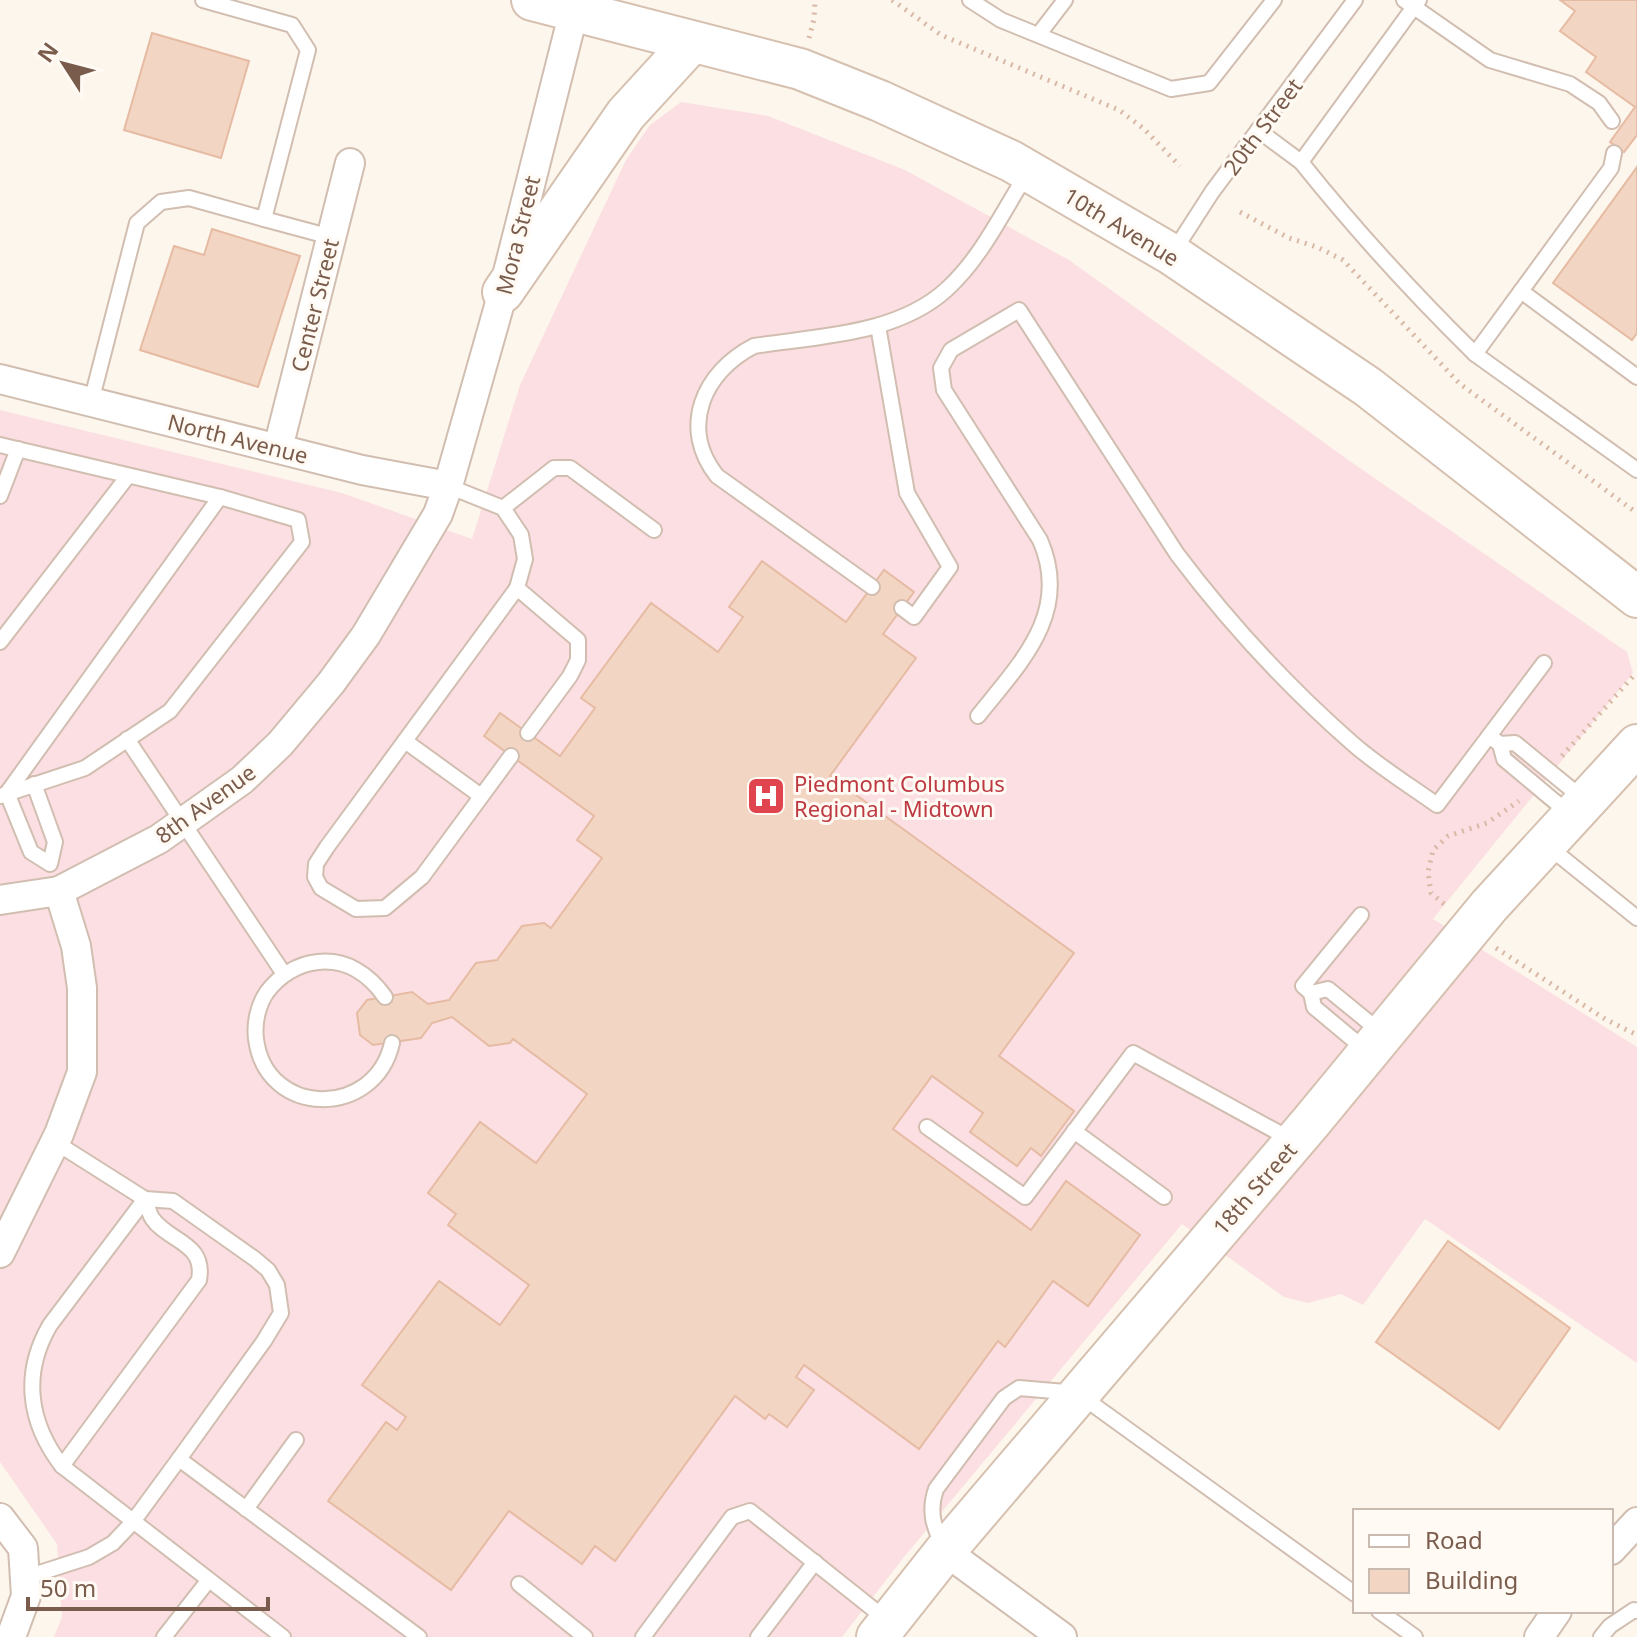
<svg xmlns="http://www.w3.org/2000/svg" width="1637" height="1637" viewBox="0 0 1637 1637" font-family="'Noto Sans',sans-serif">
<rect width="100%" height="100%" fill="#fdf6ec"/>
<path fill="#fbdfe3" d="M681,102L768,116L905,170L1069,260L1354,464L1627,652L1633,673L1433,919L1637,1047V1363L1425,1219L1363,1305L1341,1294L1308,1303L1284,1297L1182,1224L904,1557L842,1637H54L62,1617L57,1544L0,1462V410L342,493L472,539L520,385L626,160L649,126Z"/>
<g fill="#f3d5c3" stroke="#e6bba3" stroke-width="2">
<path d="M1560,0H1637V135L1624,152L1610,142L1635,107L1586,72L1596,57L1560,31L1575,11Z"/>
<path d="M152,33L249,61L221,158L124,130Z"/>
<path d="M1637,167V333L1632,340L1553,283Z"/>
<path d="M212,229L300,256L258,387L140,350L174,246L204,255Z"/>
<path d="M762,561L846,622L884,570L914,592L883,634L916,658L830,776L1074,953L999,1056L1074,1111L1041,1156L1031,1148L1017,1166L970,1132L983,1113L932,1076L893,1129L1031,1230L1066,1181L1140,1235L1088,1306L1053,1281L1005,1347L998,1341L919,1449L804,1365L796,1377L814,1390L787,1427L769,1414L765,1419L735,1396L615,1561L595,1546L582,1564L509,1511L451,1590L328,1501L386,1422L397,1430L406,1417L362,1385L439,1281L500,1325L529,1285L448,1225L456,1214L428,1193L480,1122L536,1163L587,1094L513,1039L510,1043L489,1046L452,1017L432,1023L421,1038L373,1045L360,1035L357,1013L367,1000L412,992L428,1004L449,1000L476,963L497,960L522,926L544,923L551,928L602,858L577,840L594,816L484,736L500,713L560,756L595,708L581,698L651,603L718,652L743,617L729,607Z"/>
<path d="M1448,1241L1570,1328L1499,1429L1376,1342Z"/>
</g>
<g fill="none" stroke-linecap="round" stroke-linejoin="round">
<g stroke="#d1beb0" stroke-width="18">
<g id="lane">
<path d="M970,0L1001,20L1171,89L1209,83L1274,0"/>
<path d="M1404,0L1490,60L1570,84L1599,103L1612,121"/>
<path d="M1419,0L1301,162C1357,232 1411,291 1475,354L1611,168L1614,153"/>
<path d="M1039,34L1065,0"/>
<path d="M1258,130L1301,162"/>
<path d="M264,219L331,237"/>
<path d="M1174,251L1212,192L1355,0"/>
<path d="M1521,291L1637,377"/>
<path d="M878,326L907,493L950,567L914,617L902,608"/>
<path d="M1475,354L1637,470"/>
<path d="M91,402L137,223L161,202L189,198L264,219L308,50L292,25L203,0"/>
<path d="M0,445L220,497L298,520L302,542L170,711L85,768L0,796"/>
<path d="M448,486L503,508L521,535L525,559L517,588L327,847L316,864L315,877L321,888L356,909L385,908L422,877L511,756"/>
<path d="M0,496L18,449"/>
<path d="M503,508L554,468H570L654,530"/>
<path d="M872,587L717,476C679,428 703,372 754,346C818,336 897,335 947,289C982,257 1003,211 1028,172"/>
<path d="M517,588L578,640V660L570,676L528,733"/>
<path d="M0,642L128,476"/>
<path d="M978,716C1020,663 1072,613 1040,540L944,390L941,368L951,350L1019,310L1177,554C1229,623 1287,686 1352,743C1378,766 1409,785 1437,805L1544,663"/>
<path d="M1489,736L1500,744L1515,743L1582,798"/>
<path d="M127,739L284,974"/>
<path d="M405,741L481,796"/>
<path d="M1500,744L1504,759L1571,815"/>
<path d="M34,784L55,842L50,864L31,852L7,793L220,497"/>
<path d="M1549,847L1637,918"/>
<path d="M1361,915L1303,986L1311,993L1314,1007L1368,1052"/>
<path d="M1311,993L1328,989L1383,1034"/>
<path d="M385,997C369,974 346,959 318,962C297,964 279,976 267,992C258,1005 254,1023 256,1039C266,1118 375,1119 392,1043"/>
<path d="M927,1127L1025,1197L1133,1053L1290,1139"/>
<path d="M1074,1131L1164,1197"/>
<path d="M145,1199L50,1325C22,1373 28,1422 62,1466L283,1637"/>
<path d="M179,1459L419,1637"/>
<path d="M62,1466L199,1280C206,1242 168,1242 152,1218C149,1213 147,1205 145,1199"/>
<path d="M246,1509L296,1440"/>
<path d="M944,1549C934,1527 928,1512 936,1489L1004,1398L1019,1388L1077,1393L1355,1594"/>
<path d="M24,1578L89,1557L113,1543L132,1523L179,1459L264,1341L281,1313L277,1285L268,1270L255,1259L173,1201L145,1199L55,1142"/>
<path d="M519,1584L585,1637"/>
<path d="M1379,1611L1415,1637"/>
<path d="M164,1637L208,1581"/>
<path d="M643,1637L732,1517L750,1511L887,1620"/>
<path d="M758,1637L815,1562"/>
<path d="M1601,1637L1610,1626L1634,1610L1637,1611"/>
</g>
</g>
<g stroke="#d1beb0" stroke-width="32">
<g id="street">
<path d="M0,379L362,470L448,486"/>
<path d="M278,448L350,163"/>
<path d="M0,900L59,891L159,839L242,780L280,744L331,683L366,635L438,514L448,486L503,292L574,11"/>
<path d="M0,1253L59,1134L82,1072V988L76,946L59,891"/>
<path d="M0,1518L23,1548L26,1596L11,1637"/>
<path d="M1611,1550L1637,1522"/>
<path d="M945,1551L1062,1637"/>
<path d="M1539,1637L1557,1611"/>
</g>
</g>
<g stroke="#d6c0b0" stroke-width="44">
<g id="secondary">
<path d="M532,0L800,69L880,101L1011,161L1171,254L1368,387L1637,597"/>
<path d="M503,292L626,114L692,42"/>
<path d="M877,1637L945,1551L1311,1122L1489,906L1637,745"/>
</g>
</g>
<g stroke="#d9b8a5" stroke-width="5" stroke-dasharray="2 6" stroke-linecap="butt">
<path d="M892,0L941,35L1119,110L1143,128L1180,166"/>
<path d="M809,38L814,19L815,0"/>
<path d="M1240,212L1289,238L1317,247L1343,260L1460,384L1637,513"/>
<path d="M1562,756L1636,673"/>
<path d="M1444,904L1431,893L1428,872L1433,850L1448,836L1487,823L1519,801"/>
<path d="M1496,948L1605,1019L1637,1035"/>
</g>
<use href="#lane" stroke="#fff" stroke-width="14"/>
<use href="#street" stroke="#fff" stroke-width="28"/>
<use href="#secondary" stroke="#fff" stroke-width="40"/>
</g>
<defs>
<g id="hospital-square" transform="scale(2)"><rect x="-9" y="-9" width="18" height="18" rx="4" fill="#e0444e" stroke="#fffaf3"/><path d="M-5-5h3v3.5h4V-5h3V5h-3V1.5h-4V5h-3Z" fill="#fff"/></g>
</defs>
<g fill-rule="evenodd">
<use href="#hospital-square" x="766" y="796"/>
</g>
<g text-anchor="middle" dominant-baseline="central" stroke-width="6" stroke-linejoin="round" paint-order="stroke">
<g font-size="22" fill="#7a5c4d" stroke="#fffaf3">
<text transform="translate(1262 126) rotate(-53)">20th Street</text>
<text transform="translate(1122 226) rotate(31)">10th Avenue</text>
<text transform="translate(517 235) rotate(-76)">Mora Street</text>
<text transform="translate(314 305) rotate(-76)">Center Street</text>
<text transform="translate(238 438) rotate(14)">North Avenue</text>
<text transform="translate(205 803) rotate(-36)">8th Avenue</text>
<text transform="translate(1254 1188) rotate(-49)">18th Street</text>
</g>
<g font-size="22" fill="#be3a42" stroke="#fffaf3" text-anchor="start">
<text x="794" y="783">Piedmont Columbus<tspan x="794" dy="25">Regional - Midtown</tspan></text>
</g>
</g>
<rect x="1353" y="1509" width="260" height="104" fill="#fffaf3" stroke="#cabbb1" stroke-width="2"/>
<rect x="1369" y="1535" width="40" height="12" fill="#ffffff" stroke="#cabbb1" stroke-width="2"/>
<text x="1425" y="1549" font-size="24" fill="#7a5c4d">Road</text>
<rect x="1369" y="1569" width="40" height="24" fill="#f3d5c3" stroke="#cabbb1" stroke-width="2"/>
<text x="1425" y="1589" font-size="24" fill="#7a5c4d">Building</text>
<g transform="translate(64 64) rotate(306)" stroke="#fffaf3" stroke-width="6" paint-order="stroke">
<path d="M0-6L14 30L0 20L-14 30Z" fill="#7a5c4d"/>
<text y="-12" font-size="22" font-weight="bold" text-anchor="middle" fill="#7a5c4d">N</text>
</g>
<path d="M28 1597v12h240v-12" fill="none" stroke="#7a5c4d" stroke-width="4"/>
<text x="40" y="1597" font-size="24" fill="#7a5c4d" stroke="#fffaf3" stroke-width="6" paint-order="stroke">50 m</text>
</svg>
